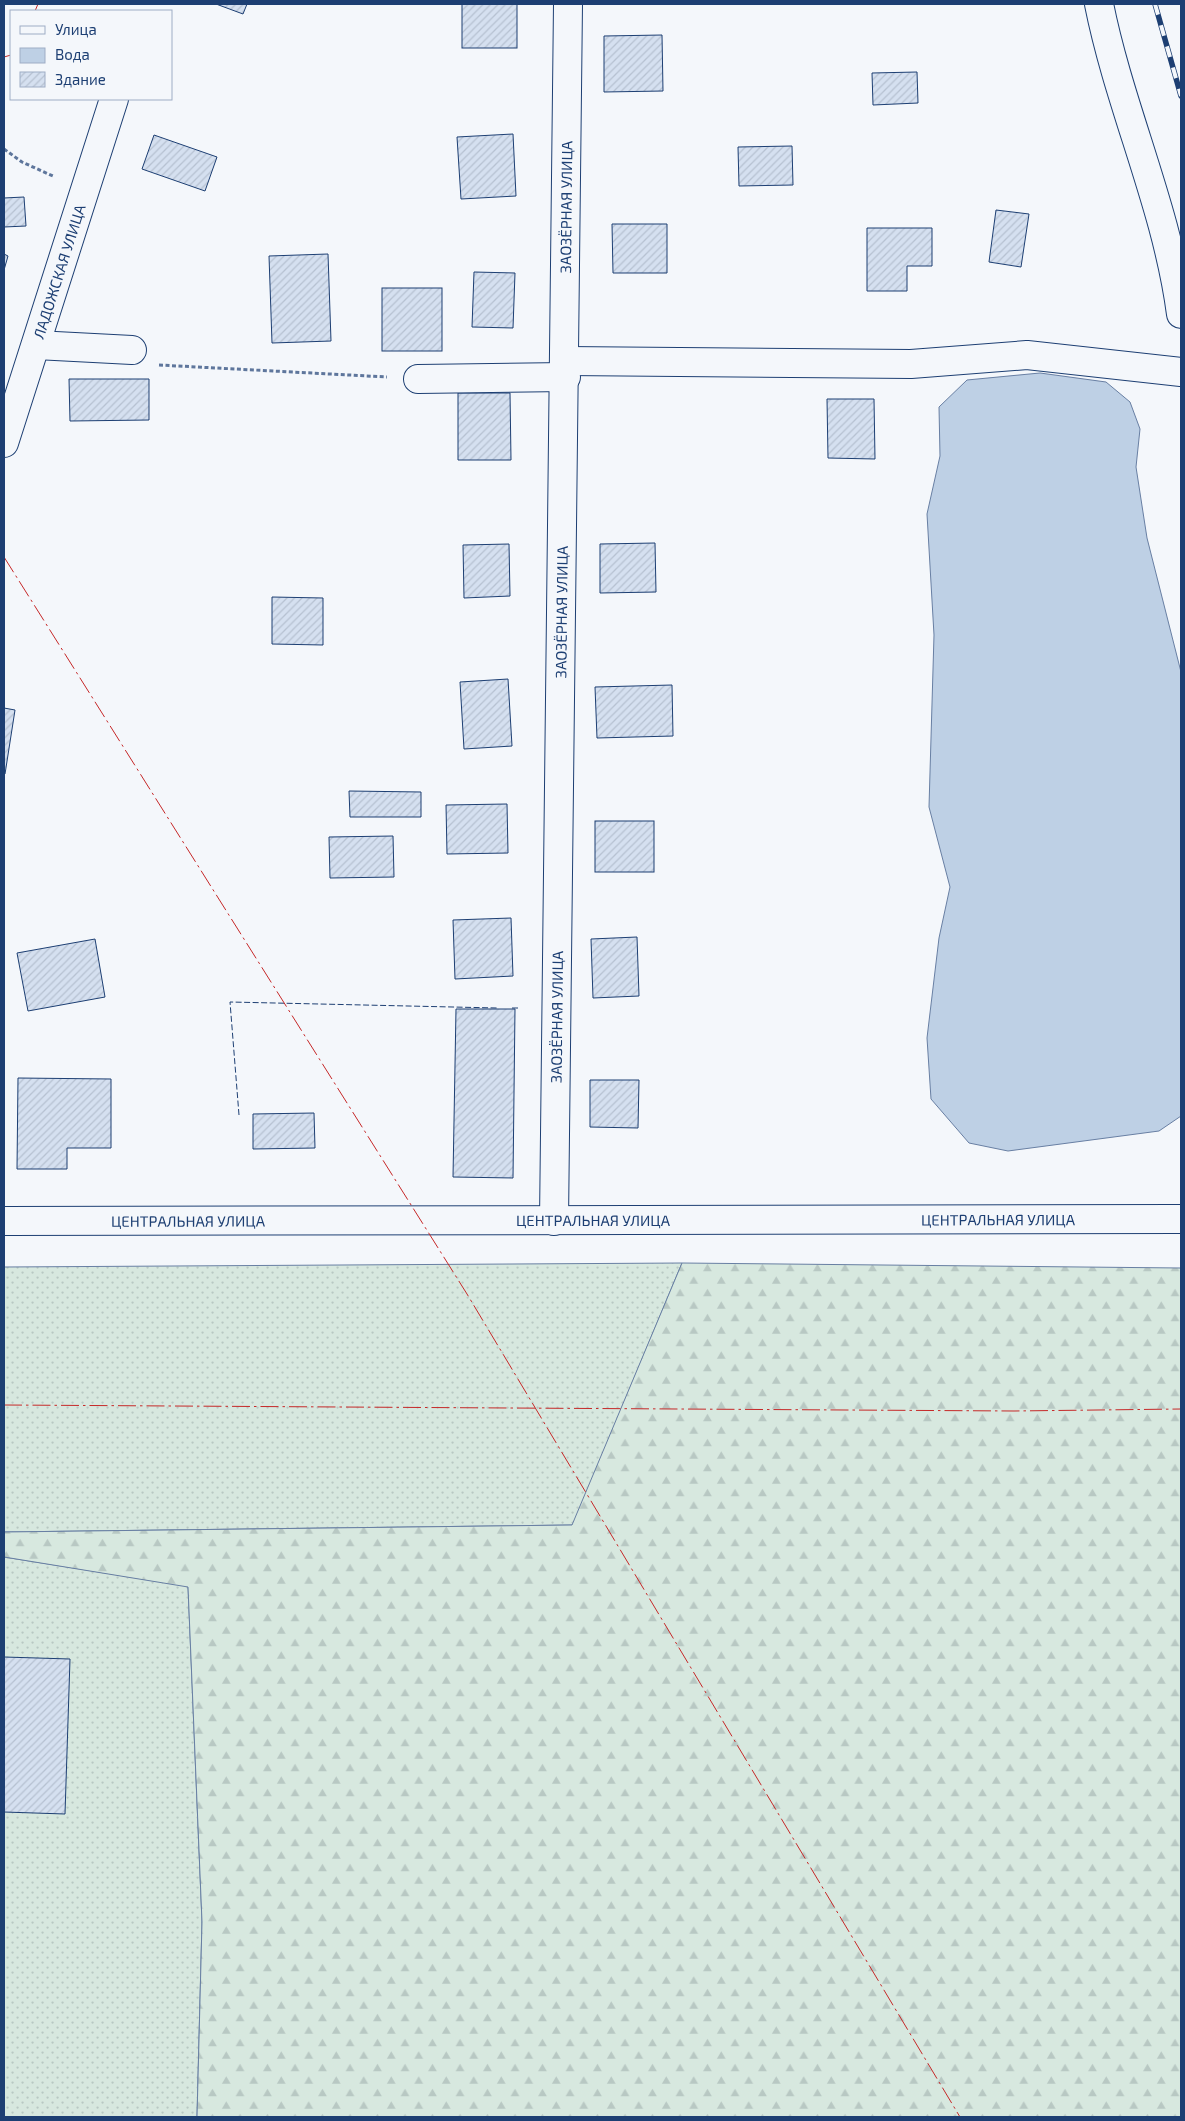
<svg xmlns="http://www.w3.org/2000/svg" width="1185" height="2121" viewBox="0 0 1185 2121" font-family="'Exo 2',sans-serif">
<defs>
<pattern id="grass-dots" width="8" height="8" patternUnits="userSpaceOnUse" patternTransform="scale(1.25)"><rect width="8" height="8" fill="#d7e8df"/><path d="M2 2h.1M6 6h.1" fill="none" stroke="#b8c8c3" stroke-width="1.8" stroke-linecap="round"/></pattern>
<pattern id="forest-firs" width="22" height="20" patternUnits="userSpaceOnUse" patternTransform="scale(1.25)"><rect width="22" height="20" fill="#d7e8df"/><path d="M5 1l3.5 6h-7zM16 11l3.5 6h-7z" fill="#b8c8c3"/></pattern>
<pattern id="building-hatch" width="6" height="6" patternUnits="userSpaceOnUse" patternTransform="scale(1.25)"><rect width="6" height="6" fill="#d5e0f0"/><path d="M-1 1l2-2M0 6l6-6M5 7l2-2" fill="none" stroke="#b6c1d1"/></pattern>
</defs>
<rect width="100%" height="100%" fill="#f4f7fb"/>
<g fill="url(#grass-dots)" stroke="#687fa3">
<path d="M682,1263L573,1525L4,1532V1267Z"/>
<path d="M4,1557L188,1586L202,1922L197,2117H4Z"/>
</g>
<path fill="url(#forest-firs)" stroke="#687fa3" d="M682,1263L1181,1268V2117H197L202,1922L188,1587L4,1557V1532L572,1525Z"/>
<path fill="#bed0e5" stroke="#687fa3" d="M1040,373L1106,382L1130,402L1140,429L1136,467L1147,538L1181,672V1116L1159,1131L1008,1151L969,1143L931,1099L927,1038L939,938L950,887L929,807L934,635L927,514L940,456L939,407L967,380Z"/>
<g fill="url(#building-hatch)" stroke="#1d3f73">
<path d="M216,4H247L243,14Z"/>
<rect x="462" y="4" width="55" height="44"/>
<path d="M662,35L663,91L604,92V36Z"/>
<path d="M917,72L918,103L873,105L872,73Z"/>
<path d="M513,134L516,196L461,199L457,137Z"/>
<path d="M154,135L217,157L205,191L142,169Z"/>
<path d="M792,146L793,185L739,186L738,147Z"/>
<path d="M24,197L26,226L4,227V198Z"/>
<path d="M996,210L1029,214L1021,267L989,262Z"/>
<path d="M612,224H667V273H613Z"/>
<path d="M867,228H932V266H907V291H867Z"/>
<path d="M4,254L8,256L4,270Z"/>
<path d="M328,254L331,341L272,343L269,256Z"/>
<path d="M474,272L515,273L513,328L472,327Z"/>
<rect x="382" y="288" width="60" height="63"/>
<path d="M69,379H149V420L70,421Z"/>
<path d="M458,393H510L511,460H458Z"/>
<path d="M827,399H874L875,459L828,458Z"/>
<path d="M655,543L656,592L600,593V544Z"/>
<path d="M509,544L510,596L464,598L463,545Z"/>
<path d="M272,597L323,598V645L272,644Z"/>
<path d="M508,679L512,746L464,749L460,682Z"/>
<path d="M672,685L673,736L597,738L595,687Z"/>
<path d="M4,708L15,710L5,774H4Z"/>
<path d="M349,791L421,792V817H350Z"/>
<path d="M507,804L508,853L447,854L446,805Z"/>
<rect x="595" y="821" width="59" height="51"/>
<path d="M393,836L394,877L330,878L329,837Z"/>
<path d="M511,918L513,976L455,979L453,920Z"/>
<path d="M637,937L639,996L593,998L591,939Z"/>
<path d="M95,939L105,997L28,1011L17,953Z"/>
<path d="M456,1009H515L513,1178L453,1177Z"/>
<path d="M18,1078L111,1079V1148H67V1169H17Z"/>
<path d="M590,1080H639L638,1128L590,1127Z"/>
<path d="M314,1113L315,1148L253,1149V1114Z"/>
<path d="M4,1657L70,1659L65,1814L4,1812Z"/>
</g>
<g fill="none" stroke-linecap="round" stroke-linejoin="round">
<g stroke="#1d3f73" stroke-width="30">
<g id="minor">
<path d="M1099,4C1120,109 1167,207 1181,314"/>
<path d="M36,345L132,350"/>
<path d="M566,361L911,364L1027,355L1181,372"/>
<path d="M418,379L566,377"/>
<path id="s1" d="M4,443L114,99"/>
<path id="s2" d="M4,1221L1181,1219"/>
<path id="s3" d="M554,1221L568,4"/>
</g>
</g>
<g stroke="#5e769c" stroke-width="3" stroke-dasharray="4 2.5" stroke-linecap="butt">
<path d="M4,149L22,162L55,177"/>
<path d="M159,365L387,377"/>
</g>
<use href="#minor" stroke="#f4f7fb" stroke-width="28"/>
<g stroke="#1d3f73" stroke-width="5.5">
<path id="rail" d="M1155,4L1181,96"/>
</g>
<use href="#rail" stroke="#f4f7fb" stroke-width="4" stroke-dasharray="11" stroke-linecap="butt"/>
<g stroke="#1d3f73" stroke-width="1" stroke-dasharray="6 2.5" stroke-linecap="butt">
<path d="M512,1008H520"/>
<path d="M239,1115L230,1002L497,1008"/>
</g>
<g stroke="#c62828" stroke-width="1" stroke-dasharray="18 4 2.5 4" stroke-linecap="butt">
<path d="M35,11L38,4"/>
<path d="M4,57L11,55"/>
<path d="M4,557L467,1294L960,2117"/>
<path d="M4,1405L1014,1411L1181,1409"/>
</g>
</g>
<g text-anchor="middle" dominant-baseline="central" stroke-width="4" stroke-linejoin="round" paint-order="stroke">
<g font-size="15" fill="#1d3f73" stroke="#f4f7fb">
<text stroke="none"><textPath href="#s3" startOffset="1014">ЗАОЗЁРНАЯ УЛИЦА</textPath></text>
<text stroke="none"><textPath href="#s1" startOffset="180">ЛАДОЖСКАЯ УЛИЦА</textPath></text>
<text stroke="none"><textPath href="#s3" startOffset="609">ЗАОЗЁРНАЯ УЛИЦА</textPath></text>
<text stroke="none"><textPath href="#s3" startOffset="204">ЗАОЗЁРНАЯ УЛИЦА</textPath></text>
<text stroke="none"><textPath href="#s2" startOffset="994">ЦЕНТРАЛЬНАЯ УЛИЦА</textPath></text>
<text stroke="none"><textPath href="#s2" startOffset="184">ЦЕНТРАЛЬНАЯ УЛИЦА</textPath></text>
<text stroke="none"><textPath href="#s2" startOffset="589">ЦЕНТРАЛЬНАЯ УЛИЦА</textPath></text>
</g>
</g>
<rect width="1185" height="2121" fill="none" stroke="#1d3f73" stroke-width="10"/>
<rect x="10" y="10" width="162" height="90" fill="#f4f7fb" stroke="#9eadc5"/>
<rect x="20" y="26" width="25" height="8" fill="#f4f7fb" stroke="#9eadc5"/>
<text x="55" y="35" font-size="15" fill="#1d3f73">Улица</text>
<rect x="20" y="48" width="25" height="15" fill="#bed0e5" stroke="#9eadc5"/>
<text x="55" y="60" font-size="15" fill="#1d3f73">Вода</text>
<rect x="20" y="72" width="25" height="15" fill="url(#building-hatch)" stroke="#9eadc5"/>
<text x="55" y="85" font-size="15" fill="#1d3f73">Здание</text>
</svg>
